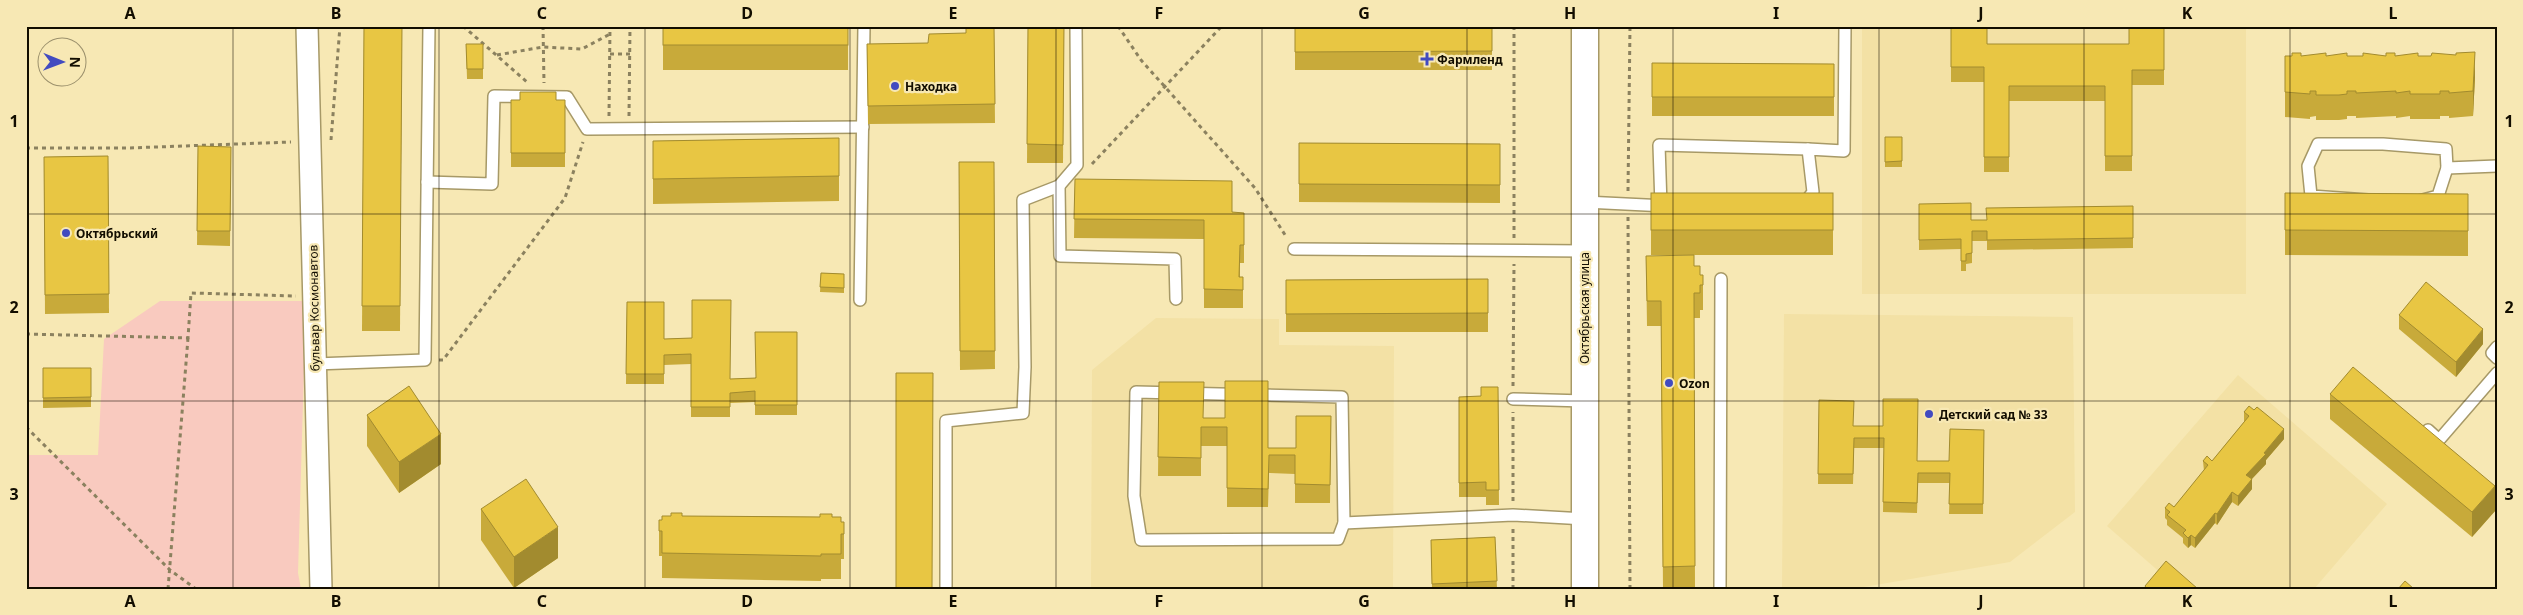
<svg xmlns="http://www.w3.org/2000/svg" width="2523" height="615" viewBox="0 0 2523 615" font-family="'Noto Sans',sans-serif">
<rect width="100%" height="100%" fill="#f7e8b4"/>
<g fill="#f3e1a5">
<rect x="1862" y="26" width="384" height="268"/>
<path d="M1784,314L2073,317L2075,512L2010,562L1852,589H1782Z"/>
<path d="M1156,318L1279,319V345L1394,346L1393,589H1091L1092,370Z"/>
<path d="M2238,375L2387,504L2314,589H2179L2107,526Z"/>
</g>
<path fill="#f9cabf" d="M160,301H306L298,573L301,589H26V455H98L104,339Z"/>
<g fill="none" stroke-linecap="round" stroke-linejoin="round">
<g stroke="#a79967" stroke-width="14">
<g id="service">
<path d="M2318,144H2383L2446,149L2447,168L2438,196L2411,203L2311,196L2308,166Z"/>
<path d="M2447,168L2497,166"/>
<path d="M427,182L492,184L494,96L567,97L587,129L863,127"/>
<path d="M1059,186L1060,256L1175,259L1176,299"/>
<path d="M1585,202L1666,206"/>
<path d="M1804,204L1813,192L1808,149L1844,151L1845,26"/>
<path d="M1661,206L1659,145L1808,149"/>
<path d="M1294,249L1584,251"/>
<path d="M860,300L864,26"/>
<path d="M2497,347L2492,353L2497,358"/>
<path d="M315,364L425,360L429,26"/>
<path d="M1136,392L1342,397L1344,523L1338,539L1141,540L1134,496Z"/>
<path d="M1513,399L1584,401"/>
<path d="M2428,430L2439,440L2497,373"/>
<path d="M1344,523L1513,515L1585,519"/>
<path d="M946,589V421L1023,413L1025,367L1023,200L1059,186L1077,165L1076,26"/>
<path d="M1720,589L1721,279"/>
</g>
</g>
<g stroke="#a79967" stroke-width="24">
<path id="minor" d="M307,26L321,589"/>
</g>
<g stroke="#a79967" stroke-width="29">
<path id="tertiary" d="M1585,26V589"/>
</g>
<g stroke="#8b815f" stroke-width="3" stroke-dasharray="4 4" stroke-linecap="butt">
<path d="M463,26L527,82"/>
<path d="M543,26L544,83"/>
<path d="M1118,26L1141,60L1255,188L1287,238"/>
<path d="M610,54H630"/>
<path d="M497,55L543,47L582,49L610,34"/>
<path d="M609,116L610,26"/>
<path d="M629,116L630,26"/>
<path d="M331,140L340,26"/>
<path d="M26,148H129L291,142"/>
<path d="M1092,164L1222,26"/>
<path d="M1628,191L1630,26"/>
<path d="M1628,217L1630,589"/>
<path d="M1514,238V26"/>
<path d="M26,334L188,338L191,293L296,296"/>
<path d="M439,360H443L565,198L583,142"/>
<path d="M1513,386L1514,264"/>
<path d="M26,427L170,570L196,589"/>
<path d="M1513,501V412"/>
<path d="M168,589L188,338"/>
<path d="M1513,589V529"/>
</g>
<use href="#service" stroke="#fff" stroke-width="11"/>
<use href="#minor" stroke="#fff" stroke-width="21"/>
<use href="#tertiary" stroke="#fff" stroke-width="26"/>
</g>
<g fill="#c8aa3a">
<path d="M364,26H402L400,331H362Z"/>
<rect x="663" y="26" width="185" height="44"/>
<path d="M994,26L995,123L868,124L867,44L928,43Z"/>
<path d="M1028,26H1064L1063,163H1027Z"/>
<rect x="1295" y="26" width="197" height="44"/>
<path d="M1951,26L1987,44H2129L2164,26V85H2132V171H2105V101H2009V172H1984V82H1951Z"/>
<path d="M466,44H483V79H467Z"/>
<path d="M2285,56H2418L2475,77L2473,116L2449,118V116H2440V119H2410V116L2396,118V116L2356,118V116H2347V119L2339,120H2316V116L2310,117V119L2285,117Z"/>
<path d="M1652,63L1834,64V116H1652Z"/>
<rect x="511" y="100" width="54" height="67"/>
<rect x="1885" y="137" width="17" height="30"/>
<path d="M839,138V201L653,204V141Z"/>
<path d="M1299,143L1500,144V203L1299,202Z"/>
<path d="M198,146L231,147L230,246L197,245Z"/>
<path d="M108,156L109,313L45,314L44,157Z"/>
<path d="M959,162H994L995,369L960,370Z"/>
<path d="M1075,179L1232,212L1244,213V263H1240V277H1243V308H1204V239L1074,238Z"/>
<rect x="1651" y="193" width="182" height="62"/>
<path d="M2285,193L2468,194V256L2285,255Z"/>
<path d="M1919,204L1971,220H1986L2133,206V248L1987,250V241H1972V263L1966,264V271H1961V249L1919,250Z"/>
<path d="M1646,256L1694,266L1700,275H1703V310H1700V318H1694L1695,589H1663L1661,326H1647Z"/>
<path d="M821,273L844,274V293L820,292Z"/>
<path d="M1488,279V332H1286V280Z"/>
<path d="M627,302L664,339L692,338L730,379L755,378L797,332V415H755V402L730,403V417H691V364L664,365V384H626Z"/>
<path d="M2399,315L2483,344L2456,377L2399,329Z"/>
<path d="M43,368H91V407L43,408Z"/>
<path d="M1159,382L1203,418H1225L1268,448H1296L1331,416L1330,503H1295V474L1269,473L1268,507H1227V446H1201V476H1158Z"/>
<path d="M1498,387L1499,505H1486V497H1459V397L1481,396Z"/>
<path d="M2330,394L2495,511L2472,537L2330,419Z"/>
<path d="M1819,400L1853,426H1883L1917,461H1949L1984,430L1983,514H1949L1950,483H1918L1917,513L1883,512L1884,448H1854L1853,484H1818Z"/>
<path d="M2244,412L2284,439L2266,460V464L2252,479V489L2238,506L2232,502L2217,525L2215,523L2195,548L2191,545L2188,548L2183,543V538L2167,525V520L2165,518V508L2174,507L2204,471L2203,461H2212L2244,422Z"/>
<path d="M367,415L441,464L399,493L367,446Z"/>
<path d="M481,509L558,558L514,588L481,540Z"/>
<path d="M682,516L832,517L841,522H844V559H841V579H821V581L662,578V556H659V531L662,520Z"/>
<path d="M1495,537L1497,589H1432L1431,540Z"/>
</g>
<g fill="#a28b2f">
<path d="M2475,52V77L2473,116V91Z"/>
<path d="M2483,329V344L2456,377V362Z"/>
<path d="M2284,429V439L2266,460V464L2246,485V475Z"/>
<path d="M441,434V464L399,493V462Z"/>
<path d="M2252,479V489L2238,506V496Z"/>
<path d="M2495,486V511L2472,537V512Z"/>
<path d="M2232,492V502L2217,525V514Z"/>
<path d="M2215,513V523L2195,548V538Z"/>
<path d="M558,527V558L514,588V557Z"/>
<path d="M2191,535V545L2188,548V538Z"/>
</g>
<g fill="#e8c643" stroke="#a28b2f">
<path d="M364,26H402L400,306H362Z"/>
<rect x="663" y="26" width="185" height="19"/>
<path d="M966,26H994L995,104L868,106L867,44L928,43L929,34L966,33Z"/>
<path d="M1028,26H1064L1063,145L1027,144Z"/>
<path d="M1295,26H1492V51L1295,52Z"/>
<path d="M1951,26H1987V44H2129V26H2164V70H2132V156H2105V86H2009V157H1984V67H1951Z"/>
<path d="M466,44H483V69H467Z"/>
<path d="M2475,52L2473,91L2449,93V91H2440V94H2410V91L2396,93V91L2356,93V91H2347V94L2339,95H2316V91H2310V94L2285,92V56H2292V53H2301V56L2326,53V56L2347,53V56H2363V53L2386,56V53H2395V56L2418,53V56H2431L2432,53L2456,55V53Z"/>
<path d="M1652,63L1834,64V97H1652Z"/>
<path d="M520,92H556V100H565V153H511V100H520Z"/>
<path d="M1885,137H1902V161L1885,162Z"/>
<path d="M839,138V176L653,179V141Z"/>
<path d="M1299,143L1500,144V185L1299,184Z"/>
<path d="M198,146L231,147L230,231H197Z"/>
<path d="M108,156L109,294L45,295L44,157Z"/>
<path d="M959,162H994L995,351H960Z"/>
<path d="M1075,179L1232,181V212L1244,213V245H1240L1239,277H1243V290L1204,289V220L1074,219Z"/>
<rect x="1651" y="193" width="182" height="37"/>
<path d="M2285,193L2468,194V231L2285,230Z"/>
<path d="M1971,203V220H1987L1986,208L2133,206V238L1987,240V231H1972V253L1966,254V261H1961V239L1919,240V204Z"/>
<path d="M1694,255V266H1700V275H1703V285H1700V293H1694L1695,566L1663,567L1661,301H1647L1646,256Z"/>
<path d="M821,273L844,274V288L820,287Z"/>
<path d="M1488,279V313L1286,314V280Z"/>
<path d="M2426,282L2483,329L2456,362L2399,315Z"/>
<path d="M692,300H731L730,379L756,378L755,332H797V405H755V391L730,393V407H691V354L664,355V374H626L627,302H664V339L692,338Z"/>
<path d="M2353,367L2495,486L2472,512L2330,394Z"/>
<path d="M43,368H91V397L43,398Z"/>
<path d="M896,373H933L932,589H896Z"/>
<path d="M1225,381H1268V448H1296V416H1331L1330,485L1295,484V455H1269L1268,489L1227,488V427H1201V458L1158,457L1159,382H1204L1203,418H1225Z"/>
<path d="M409,386L441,434L399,462L367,415Z"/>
<path d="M1481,387H1498L1499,490H1486V482L1459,483V397L1481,396Z"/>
<path d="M1883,399H1918L1917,461H1949L1950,429L1984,430L1983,504H1949L1950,473H1918L1917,503L1883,502L1884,438H1854L1853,474H1818L1819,400L1854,401L1853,426H1883Z"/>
<path d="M2249,406L2254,410L2257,407L2284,429L2264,453L2266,454L2246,475L2252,479L2238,496L2232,492L2217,514L2215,513L2195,538L2191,535L2188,538L2183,533L2186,530L2167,515L2170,512L2165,508L2169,503L2174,507L2208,465L2203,461L2207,456L2212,461L2249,416L2244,412Z"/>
<path d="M526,479L558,527L514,557L481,509Z"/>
<path d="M671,513H682V516L820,517V514H832V517H841V522H844V534H841V554H821V556L662,553V531H659V520H662V516H671Z"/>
<path d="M1495,537L1497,581L1432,584L1431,540Z"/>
<path d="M2166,561L2198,589H2147L2145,586Z"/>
<path d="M2405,581L2414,589H2398Z"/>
</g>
<path fill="none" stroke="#120d00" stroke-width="1" stroke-opacity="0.55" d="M233,26V589M439,26V589M645,26V589M850,26V589M1056,26V589M1262,26V589M1467,26V589M1673,26V589M1879,26V589M2084,26V589M2290,26V589M26,214H2497M26,401H2497"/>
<g fill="#424bc0" stroke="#f7e8b4" stroke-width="2">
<path d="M1424.5 51.5h5v5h5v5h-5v5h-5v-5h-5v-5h5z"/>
<circle cx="895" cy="86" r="5"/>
<circle cx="66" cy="233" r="5"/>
<circle cx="1669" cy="383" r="5"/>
<circle cx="1929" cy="414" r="5"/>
</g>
<g text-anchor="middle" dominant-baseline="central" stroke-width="4.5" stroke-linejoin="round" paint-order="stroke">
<g font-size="12" font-weight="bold" fill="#120d00" stroke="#f7e8b4" text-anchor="start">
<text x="1437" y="59">Фармленд</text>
<text x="905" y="86">Находка</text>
<text x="76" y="233">Октябрьский</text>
<text x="1679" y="383">Ozon</text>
<text x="1939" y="414">Детский сад № 33</text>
</g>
<g font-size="12" fill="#120d00" stroke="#f7e8b4">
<text transform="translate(314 308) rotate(-91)">бульвар Космонавтов</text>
<text transform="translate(1584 308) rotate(-90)">Октябрьская улица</text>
</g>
</g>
<rect width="2523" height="615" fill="none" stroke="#f7e8b4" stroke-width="55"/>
<g transform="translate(62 62) rotate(91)"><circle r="24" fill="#f7e8b4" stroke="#9b906c"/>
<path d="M0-4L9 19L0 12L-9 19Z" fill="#424bc0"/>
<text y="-8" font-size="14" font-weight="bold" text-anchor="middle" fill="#120d00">N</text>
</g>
<rect x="28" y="28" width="2468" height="560" fill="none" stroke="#120d00" stroke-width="2"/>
<g font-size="16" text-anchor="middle" font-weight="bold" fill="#120d00">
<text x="130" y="19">A</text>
<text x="336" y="19">B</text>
<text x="542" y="19">C</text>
<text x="747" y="19">D</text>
<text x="953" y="19">E</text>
<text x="1159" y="19">F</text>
<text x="1364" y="19">G</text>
<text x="1570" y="19">H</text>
<text x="1776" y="19">I</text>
<text x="1981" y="19">J</text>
<text x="2187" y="19">K</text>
<text x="2393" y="19">L</text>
<text x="14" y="127">1</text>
<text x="2509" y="127">1</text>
<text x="14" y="313">2</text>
<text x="2509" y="313">2</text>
<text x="14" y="500">3</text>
<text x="2509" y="500">3</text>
<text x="130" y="607">A</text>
<text x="336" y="607">B</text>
<text x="542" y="607">C</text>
<text x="747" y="607">D</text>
<text x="953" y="607">E</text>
<text x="1159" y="607">F</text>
<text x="1364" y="607">G</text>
<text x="1570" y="607">H</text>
<text x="1776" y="607">I</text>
<text x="1981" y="607">J</text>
<text x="2187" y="607">K</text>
<text x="2393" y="607">L</text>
</g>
</svg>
